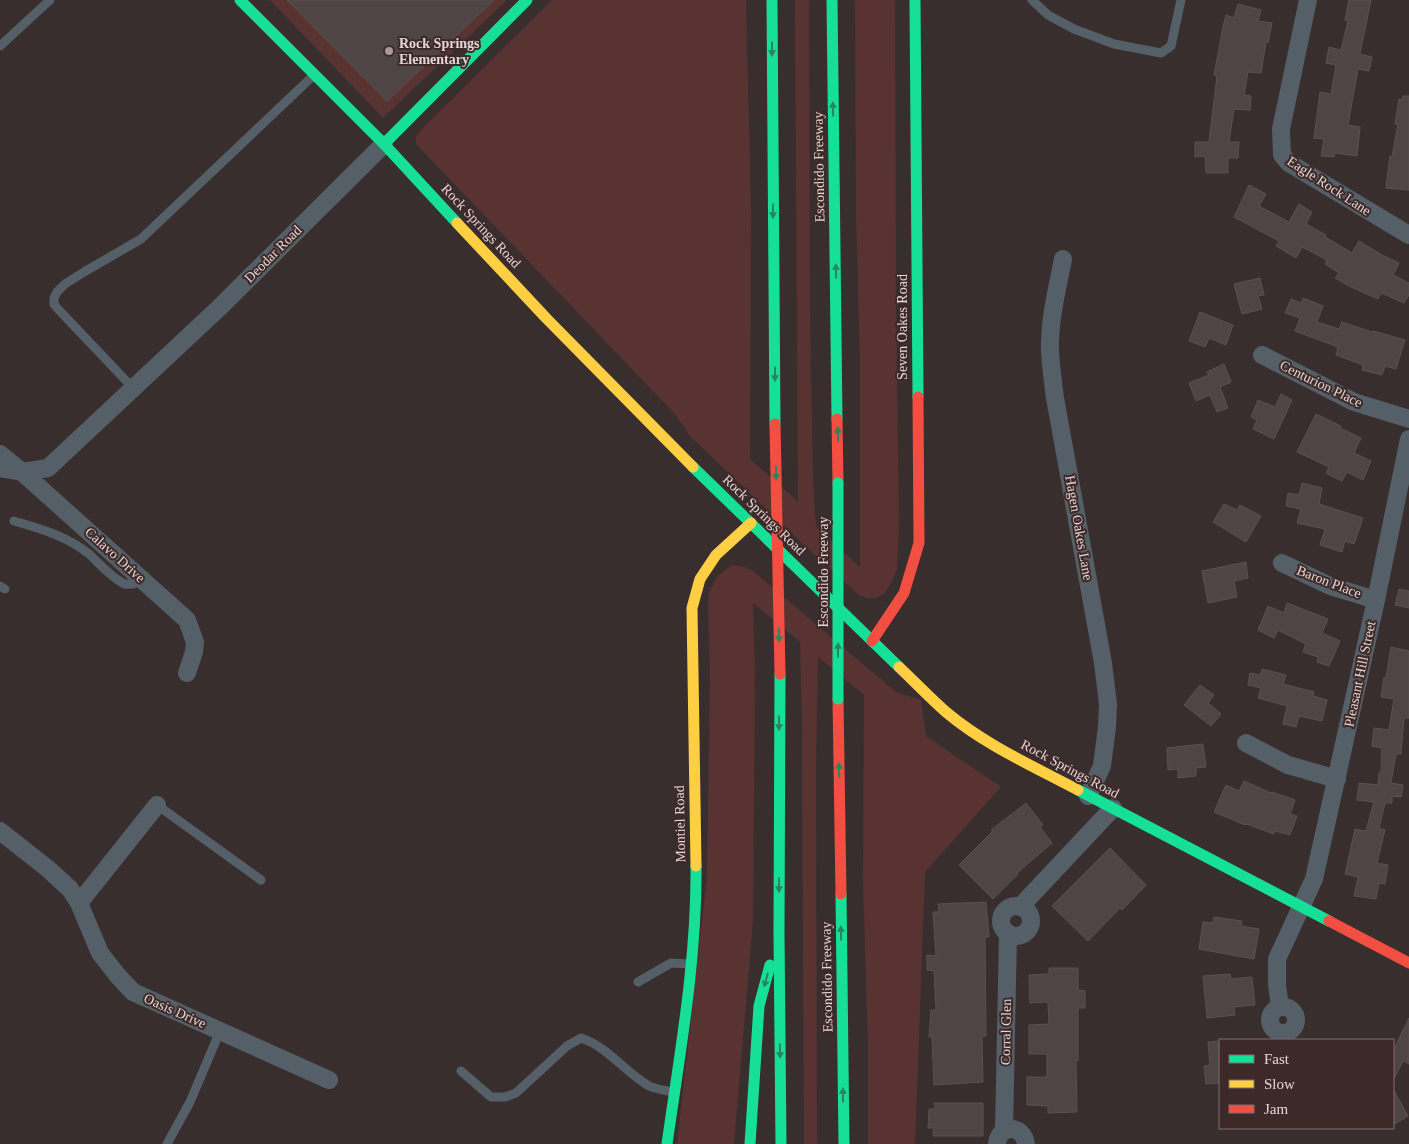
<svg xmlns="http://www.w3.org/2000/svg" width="1409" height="1144" viewBox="0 0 1409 1144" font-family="'Times New Roman',serif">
<rect width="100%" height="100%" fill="#392e2e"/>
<g fill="#593232">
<path d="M270,0H505L506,1L383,118Z"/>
<path d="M552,0H746L751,213L750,459L798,501L795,0H809L810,311L813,482L816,527L860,567V357L856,212L855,0H895L896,303L899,527L897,569L891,583L884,594L876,598H867L859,595L804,545L690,436L675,414L416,144V137L421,130Z"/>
<path d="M732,565L744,567L752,570L896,692L921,700L926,736L1001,787L925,872L915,1144H868V1047L863,881L864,695L818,657L816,767L817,1144H804L802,722L800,642L753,603L755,674L753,921L734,1144H677L707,876L710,670L708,606L709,592L714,582L720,574Z"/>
</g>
<g fill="#4e4544" stroke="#5b5151">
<path d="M287,0H494L387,101Z"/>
<path d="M1349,0H1371L1360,54L1372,57L1369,71L1358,69L1348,125L1360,127L1357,156L1335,153L1334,157L1321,156L1324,139L1314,138L1320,92L1331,94L1336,65L1326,63L1329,47L1341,50L1348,21L1345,20Z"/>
<path d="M1238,4L1261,10L1258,21L1272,23L1268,43L1266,42L1261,73L1248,72L1244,95L1251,96L1250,110L1234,109L1229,142H1239L1238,158H1228V173H1206L1205,156L1195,157V142H1209L1217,76L1214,75L1223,27L1226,15L1234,18Z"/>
<path d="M1403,96H1409V190L1386,188L1390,156L1392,157L1398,124H1395L1399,99L1402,100Z"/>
<path d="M1249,185L1266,194L1259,206L1289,222L1299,204L1312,212L1306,224L1326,235L1325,237L1352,253L1359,241L1382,255L1399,263L1393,275L1409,283V295L1404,303L1381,293L1378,299L1351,287L1335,278L1339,273L1325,264L1327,260L1302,247L1296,258L1276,246L1279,241L1234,217Z"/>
<path d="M1260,278L1264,295L1258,296L1262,309L1242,314L1234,284Z"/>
<path d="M1303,298L1323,306L1317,322L1339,329L1342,322L1372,332L1373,331L1405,340L1396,369L1385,366L1382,375L1362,370L1363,365L1336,355L1338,347L1295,331L1300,318L1285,313L1291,299L1301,303Z"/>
<path d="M1200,312L1233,325L1226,345L1209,338L1205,347L1189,341Z"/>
<path d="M1224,364L1231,382L1220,387L1228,408L1217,412L1210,395L1196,401L1189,383L1209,375L1207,372Z"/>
<path d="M1281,394L1292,400L1274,439L1253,429L1257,420L1251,417L1258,400L1275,407Z"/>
<path d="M1316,414L1341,426L1340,428L1361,438L1354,453L1371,461L1363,480L1347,472L1342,481L1326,473L1329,467L1297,452Z"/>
<path d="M1302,483L1322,488L1319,504L1363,518L1354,544L1345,541L1342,552L1320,545L1325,529L1297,523L1301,509L1286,506L1288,493L1299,495Z"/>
<path d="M1224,504L1237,510L1240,505L1261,516L1246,542L1213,522Z"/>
<path d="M1246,562L1248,578L1234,581L1237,597L1208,603L1202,571Z"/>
<path d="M1399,589L1409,591V608L1395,605Z"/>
<path d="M1287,603L1328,619L1322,633L1340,641L1329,666L1317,662L1318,657L1303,652L1306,644L1278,630L1274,638L1258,630L1268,606L1284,613Z"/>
<path d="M1391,647L1409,651V718H1404L1401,754H1396L1391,783L1403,785L1401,797L1392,796V803H1385L1379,828L1385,830L1377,863L1388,865L1385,884L1379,883L1376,899L1354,896L1358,877L1345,874L1355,829L1366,831L1374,802L1357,800L1359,783L1378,785L1379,773H1381L1382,748L1372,746L1374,728L1389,730L1394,699L1381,697L1384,677L1386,678Z"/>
<path d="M1262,669L1286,675L1283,684L1314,692L1313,696L1327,700L1322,721L1299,716L1296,727L1283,724L1287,706L1258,698L1261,688L1248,685L1250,673L1260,675Z"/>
<path d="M1200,685L1214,695L1208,703L1221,714L1211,726L1184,705Z"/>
<path d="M1203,744L1206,767L1196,768V776L1178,778V769L1168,770L1167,748Z"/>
<path d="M1244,781L1271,793L1272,792L1295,800L1290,814L1297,816L1290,835L1275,831L1274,834L1246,824L1245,825L1214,812L1226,785L1239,791Z"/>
<path d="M1026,803L1043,825L1040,827L1052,843L1017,873L1018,874L993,899L959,865L993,831L991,830Z"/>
<path d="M1110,848L1146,885L1122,910L1120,908L1088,941L1052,906Z"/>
<path d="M986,902L989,937H985L986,1036H982L983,1082L934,1085L932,1037H929L931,1010H936L934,971L927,970V955L936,956L933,912H939L938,904Z"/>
<path d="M1214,917L1242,921L1241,926L1259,929L1254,959L1199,949L1203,922L1213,923Z"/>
<path d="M1049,968H1078V990L1085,991V1008H1078V1061H1076L1077,1112L1048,1113V1106L1027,1105V1077H1047V1054H1029V1025L1049,1024L1048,1002L1030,1003L1029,975L1049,974Z"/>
<path d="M1230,974L1231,979L1252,977L1255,1005L1234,1007L1235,1015L1207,1018L1203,976Z"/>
<path d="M1409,1018V1064L1403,1061L1393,1081V1051Z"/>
<path d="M1220,1041V1083L1206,1084L1204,1066L1210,1065L1208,1042Z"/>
<path d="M1393,1089L1408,1116L1393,1125Z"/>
<path d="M934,1103H983V1136H933L934,1128H928L929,1109H935Z"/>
</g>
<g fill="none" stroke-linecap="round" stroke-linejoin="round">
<g stroke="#555f67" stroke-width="9">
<path d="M1032,0L1048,15L1074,29L1114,44L1161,53L1171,46L1181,0"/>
<path d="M0,46L50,0"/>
<path d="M133,388L57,308L54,304V298L57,292L65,284L84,272L141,239L314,75"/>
<path d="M14,521C41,529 67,536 89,554C99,563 109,575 121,582C128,587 136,583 143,580"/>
<path d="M0,586L5,589"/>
<path d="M157,805L261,880"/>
<path d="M638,982L671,963L690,964"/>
<path d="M461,1071L491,1097H505L516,1093L567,1046L581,1038C608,1047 625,1072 649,1086C655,1089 665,1090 672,1092"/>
<path d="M167,1144L190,1102L220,1031"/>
</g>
<g stroke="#555f67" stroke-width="18">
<path d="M1308,0L1281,129L1282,155L1289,163L1409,235"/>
<path d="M1063,259C1057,290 1049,320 1050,352C1051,367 1053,383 1055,398L1103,663L1108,704L1107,727L1102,766L1088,796"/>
<path d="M1262,355L1354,402L1409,419"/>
<path d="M0,454L22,472L187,620L195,642L194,652L187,673"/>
<path d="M0,468L22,472L48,468L220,307L384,144"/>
<path d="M1282,563L1330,586L1376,600"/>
<path d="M1246,743L1288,765L1337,779"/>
<path d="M0,831L47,868L70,889L79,903L100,953L118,976L133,992L329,1080"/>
<path d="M79,903L157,805"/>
<circle cx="1016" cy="921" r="15"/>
<path d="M1020,907L1113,808"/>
<path d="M1280,1007L1277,985V959L1314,879L1376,600L1409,439"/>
<circle cx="1283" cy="1020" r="13"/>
<path d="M1004,1131L1008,933"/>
<path d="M997,1144C999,1124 1023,1124 1026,1144"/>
</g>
<g stroke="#16e098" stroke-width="11">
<path d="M240,0L384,144L457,223"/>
<path d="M772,0L775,424"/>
<path d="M832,0L837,419"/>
<path d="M915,0L918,397"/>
<path d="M384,144L527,0"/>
<path d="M693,467L899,667"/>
<path d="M780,674L779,933L781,1144"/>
<path d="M1078,790L1329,921"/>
<path d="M841,894L844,1144"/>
<path d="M667,1144C680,1052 697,959 696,866"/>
<path d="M750,1144L759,1006L770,965"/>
</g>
<g stroke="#ffcf43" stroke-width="11">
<path d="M457,223L547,319L693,467"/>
<path d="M899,667C915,682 930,698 946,712C985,745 1033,766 1078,790"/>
<path d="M696,866L692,608L700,579L716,555L751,523"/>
</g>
<g stroke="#f24e42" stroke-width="11">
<path d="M837,419L838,483"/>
<path d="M872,641L904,593L919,543L918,397"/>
<path d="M838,699L841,894"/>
<path d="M1329,921L1409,963"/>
</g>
<path stroke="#16e098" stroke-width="11" d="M838,483V699"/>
<path stroke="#f24e42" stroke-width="11" d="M775,424L780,674"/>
</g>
<defs><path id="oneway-solid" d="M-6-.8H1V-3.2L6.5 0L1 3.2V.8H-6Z" transform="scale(1.25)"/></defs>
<g fill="#2a8460">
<use href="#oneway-solid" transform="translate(772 49) rotate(90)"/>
<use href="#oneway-solid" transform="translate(833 109) rotate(-91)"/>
<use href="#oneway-solid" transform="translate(773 211) rotate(90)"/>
<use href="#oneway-solid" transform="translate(836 271) rotate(-91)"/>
<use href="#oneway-solid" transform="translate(775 374) rotate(90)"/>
<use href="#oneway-solid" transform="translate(838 434) rotate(-91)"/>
<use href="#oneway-solid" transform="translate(776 473) rotate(89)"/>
<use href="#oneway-solid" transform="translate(779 635) rotate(89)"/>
<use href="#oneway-solid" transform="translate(838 650) rotate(-90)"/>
<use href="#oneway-solid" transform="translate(779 723) rotate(90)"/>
<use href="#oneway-solid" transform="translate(839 770) rotate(-91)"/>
<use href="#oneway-solid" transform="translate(779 885) rotate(90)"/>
<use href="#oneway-solid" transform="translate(841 933) rotate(-91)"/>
<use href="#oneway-solid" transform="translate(766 980) rotate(105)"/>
<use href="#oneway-solid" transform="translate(780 1051) rotate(89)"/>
<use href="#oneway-solid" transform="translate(843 1095) rotate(-91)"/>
</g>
<circle fill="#a89b9b" stroke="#3e2929" stroke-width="2" cx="389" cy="51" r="5"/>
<g text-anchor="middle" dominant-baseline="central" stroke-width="4" stroke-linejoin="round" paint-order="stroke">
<g font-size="14" font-weight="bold" fill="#e4d6d5" stroke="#3e2929" text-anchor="start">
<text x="399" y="43">Rock Springs<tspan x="399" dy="16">Elementary</tspan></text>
</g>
<g font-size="14" fill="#e4d6d5" stroke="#3e2929">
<text transform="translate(819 167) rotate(-91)">Escondido Freeway</text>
<text transform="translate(1329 186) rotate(33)">Eagle Rock Lane</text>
<text transform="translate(481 226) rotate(47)">Rock Springs Road</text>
<text transform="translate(273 254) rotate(-45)">Deodar Road</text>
<text transform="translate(902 327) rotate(-90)">Seven Oakes Road</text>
<text transform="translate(1321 384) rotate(26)">Centurion Place</text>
<text transform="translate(764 515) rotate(44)">Rock Springs Road</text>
<text transform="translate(1079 528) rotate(80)">Hagen Oakes Lane</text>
<text transform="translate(115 555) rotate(42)">Calavo Drive</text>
<text transform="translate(823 572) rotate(-90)">Escondido Freeway</text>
<text transform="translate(1329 582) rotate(21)">Baron Place</text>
<text transform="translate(1360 674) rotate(-78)">Pleasant Hill Street</text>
<text transform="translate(1070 769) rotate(28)">Rock Springs Road</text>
<text transform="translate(680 824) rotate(-91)">Montiel Road</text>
<text transform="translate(827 977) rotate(-91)">Escondido Freeway</text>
<text transform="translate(175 1011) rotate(24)">Oasis Drive</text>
<text transform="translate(1006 1032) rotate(-89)">Corral Glen</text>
</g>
</g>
<rect x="1219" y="1039" width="175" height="90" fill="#3e2929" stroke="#806e6e"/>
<rect x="1229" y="1055" width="25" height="8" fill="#16e098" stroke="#806e6e"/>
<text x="1264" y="1064" font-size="15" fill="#e4d6d5">Fast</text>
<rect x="1229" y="1080" width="25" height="8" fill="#ffcf43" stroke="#806e6e"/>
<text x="1264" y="1089" font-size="15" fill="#e4d6d5">Slow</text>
<rect x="1229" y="1105" width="25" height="8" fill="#f24e42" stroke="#806e6e"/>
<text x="1264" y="1114" font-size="15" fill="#e4d6d5">Jam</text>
</svg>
